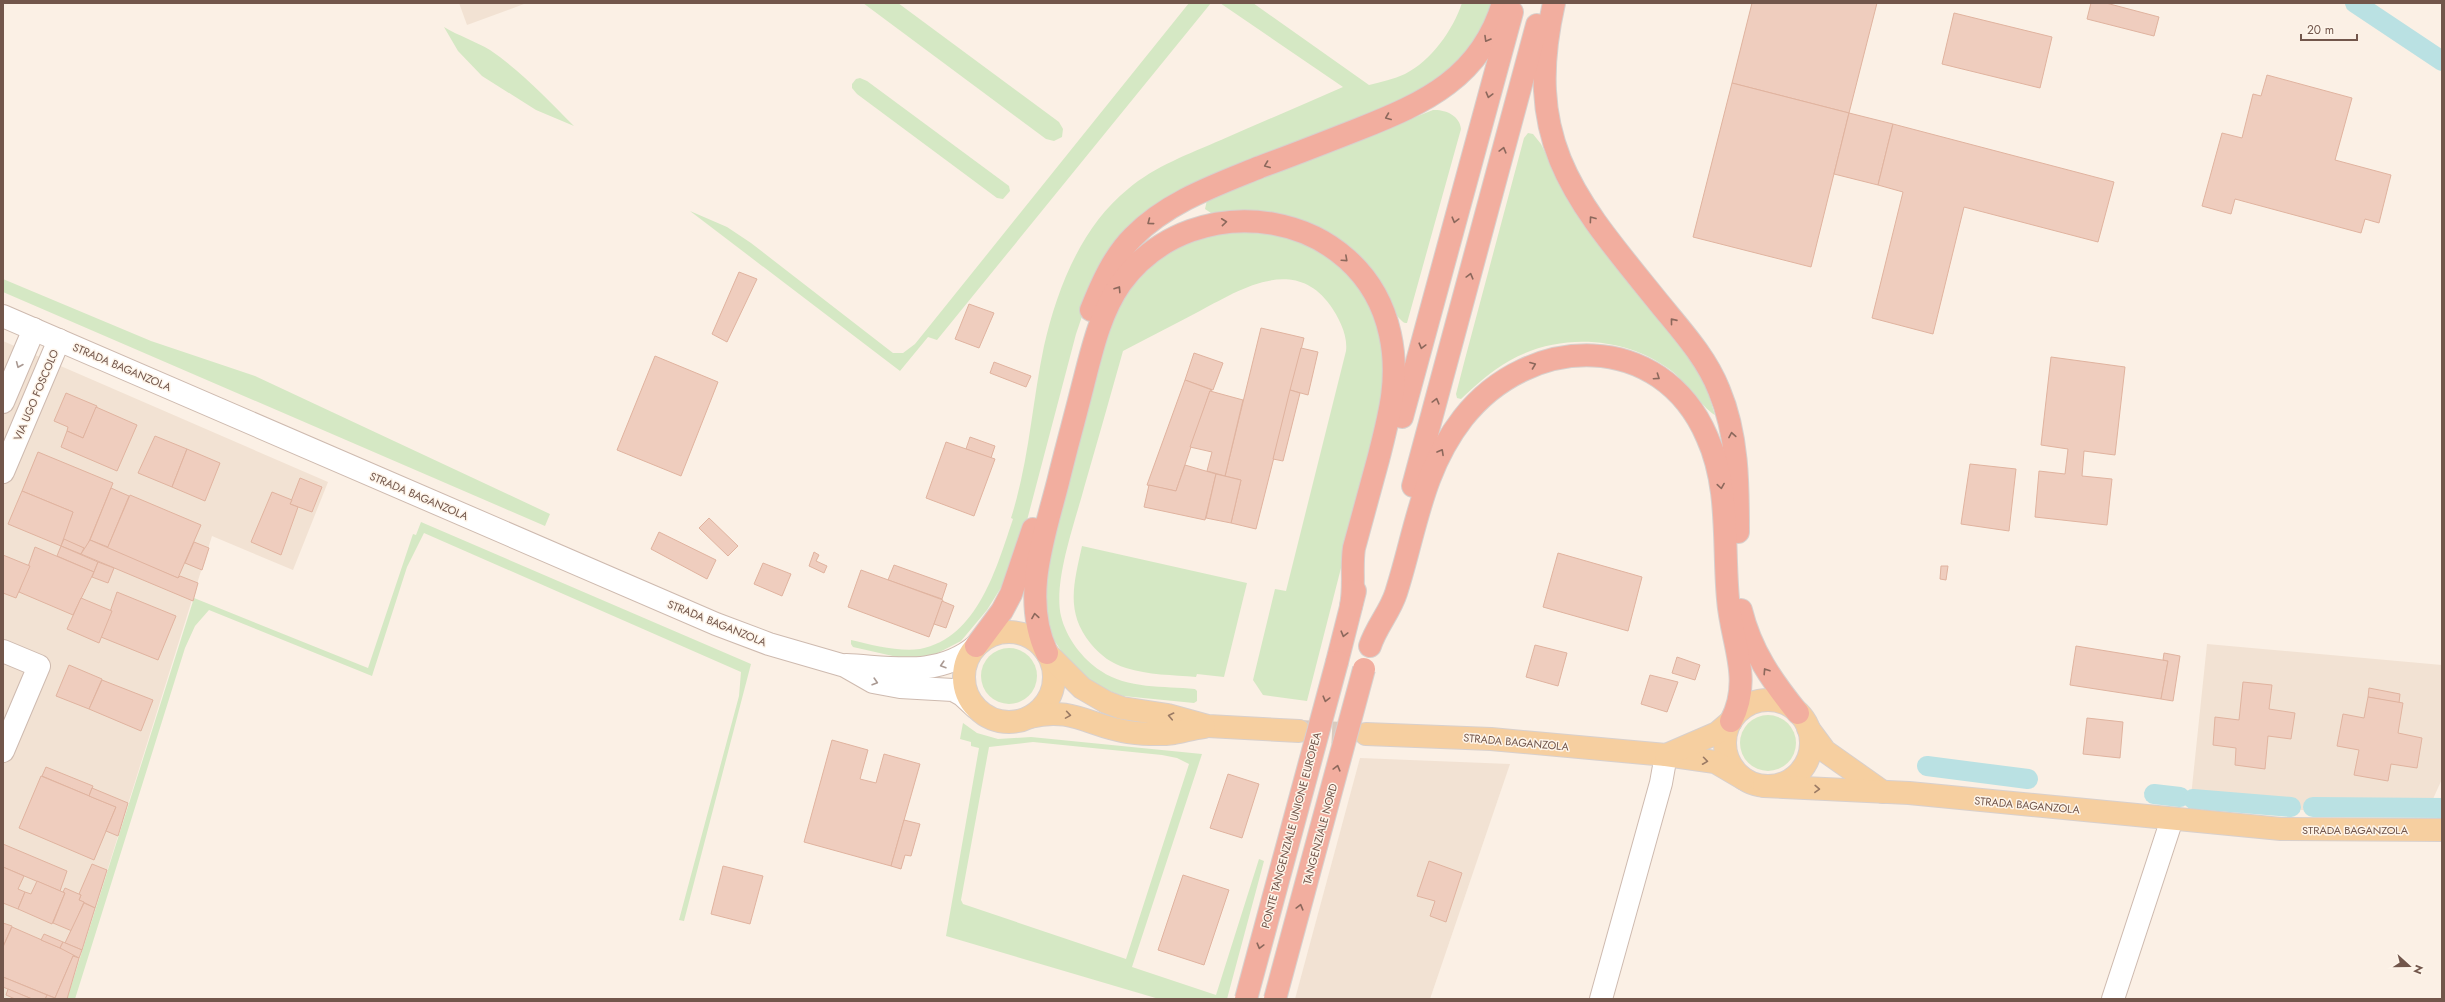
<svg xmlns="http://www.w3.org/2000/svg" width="2445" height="1002" viewBox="0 0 2445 1002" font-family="Jost,sans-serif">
<rect width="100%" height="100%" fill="#fbf0e5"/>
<g fill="#f2e2d3">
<path d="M459,3H524V4L467,25Z"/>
<path d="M3,341L328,482L293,570L212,536L67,999H3Z"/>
<path d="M2207,644L2442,665V779L2428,810H2259L2190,806Z"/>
<path d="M1360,758L1510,764L1430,999H1295Z"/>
</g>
<g fill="#d5e8c4" fill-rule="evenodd">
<path d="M863,3H898L1059,122L1063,129L1062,137L1054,141L1046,139Z"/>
<path d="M1189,3H1211L937,340L928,337L900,371L690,211L727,227L751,243L893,353H903L915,344Z"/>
<path d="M1220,3H1253L1369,85C1381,82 1394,79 1405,74C1431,61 1453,30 1462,3H1494L1466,56L1418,94L1195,184L1091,290L1076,334L1025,528L1002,586L987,610L961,641L932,656L906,659L853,647L851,644V640C872,645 899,652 920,649C978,638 997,566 1013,519L1011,518C1029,462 1032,403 1044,346C1057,289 1081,227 1128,189C1155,166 1189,154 1221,140C1262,122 1302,105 1343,87Z"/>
<path d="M444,27C459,36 475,41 490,50C522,72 547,99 574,126L536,110L482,76L458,51Z"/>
<path d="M860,78L867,81L1009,186L1010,191L1003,199L997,198L857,94L852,88V84L856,79Z"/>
<path d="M1433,110C1444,109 1460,115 1461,129L1407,323C1405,323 1404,323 1402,321C1392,313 1387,295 1381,284C1376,276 1370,269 1364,262C1325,218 1268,206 1211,213L1205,209L1207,200Z"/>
<path d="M1528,133L1533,134L1541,144L1572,207L1671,332L1703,377L1715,415C1707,412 1683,380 1673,372C1627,336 1559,332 1509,361C1491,371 1476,385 1461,399L1457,398L1456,394L1465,359L1524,138Z"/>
<path d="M1221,231L1285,235L1330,257L1359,286L1380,326L1387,388L1307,701L1263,695L1253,680L1275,589L1286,591L1346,351C1348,335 1339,318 1330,305C1293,254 1238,291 1196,313C1172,326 1147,338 1123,351C1110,397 1097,443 1084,488C1075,522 1053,582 1061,616C1066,637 1082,659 1101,671C1127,689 1164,686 1195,689L1197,691V701L1194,703L1123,696L1107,690L1088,679L1062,652L1054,640L1049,626L1044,600L1051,546L1115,306L1163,253Z"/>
<path d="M3,279L151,341L255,376L550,514L545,526L3,292Z"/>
<path d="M421,522L751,664L684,921L679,920L739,696L741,672L424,533L407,567L372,676L209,610L195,626L185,648L75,999H67L194,598L368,668L413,534L416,535Z"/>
<path d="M1082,546L1247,583L1224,677L1197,674L1196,677C1173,675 1148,675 1126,668C1112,664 1100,655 1091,644C1065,612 1074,583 1082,546Z"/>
<circle cx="1009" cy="676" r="28"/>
<circle cx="1768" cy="743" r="28"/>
<path d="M963,723L977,733L998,739L1031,737L1202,754L1132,967L1216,995L1259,859L1264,861L1227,999H1159L946,936L979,748L971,746V742L960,739ZM1033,742L1162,755L1177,758L1189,764L1126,959L963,904L961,900L989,747Z"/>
</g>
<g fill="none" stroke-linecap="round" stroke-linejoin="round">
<g stroke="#bae1e3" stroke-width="20">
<path d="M2355,3L2442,61"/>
<path d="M1927,766L2028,779"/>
<path d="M2154,794L2180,797"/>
<path d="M2193,799L2291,807"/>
<path d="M2313,807L2442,808"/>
</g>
</g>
<g fill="#efcdbe" stroke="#e0b39f">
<path d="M1752,3H1877L1849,113L1732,83Z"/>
<path d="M2091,3H2106L2159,17L2154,36L2087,19Z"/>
<path d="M1954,13L2052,37L2040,88L1942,64Z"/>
<path d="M2267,75L2352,98L2335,160L2391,175L2379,223L2365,219L2361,233L2235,199L2231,214L2202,206L2222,133L2242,138L2253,94L2261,96Z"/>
<path d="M1732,83L1849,113L1811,267L1693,237Z"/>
<path d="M1849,113L1893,124L1878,185L1834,174Z"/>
<path d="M1893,124L2114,182L2098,242L1964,207L1933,334L1872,318L1903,192L1878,185Z"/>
<path d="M739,272L757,279L727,342L712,334Z"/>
<path d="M969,304L994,313L979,348L955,339Z"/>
<path d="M1261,328L1304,338L1256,529L1231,523L1241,480L1225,476Z"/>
<path d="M1301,348L1318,352L1308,395L1290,390Z"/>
<path d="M1194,353L1223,363L1213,390L1185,380Z"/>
<path d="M655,356L718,382L681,476L617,450Z"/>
<path d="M2051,357L2125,367L2115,455L2084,451L2082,476L2112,479L2107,525L2035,517L2039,471L2065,474L2068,449L2041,445Z"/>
<path d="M994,362L1031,376L1026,387L990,373Z"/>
<path d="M1185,380L1212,390L1210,391L1176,491L1147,485Z"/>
<path d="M1290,390L1300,393L1283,461L1273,459Z"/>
<path d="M1210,391L1243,400L1225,476L1207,471L1212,452L1190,447Z"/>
<path d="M66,393L97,406L83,438L67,431L68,427L54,421Z"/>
<path d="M96,407L137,425L117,471L61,447L67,431L83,438Z"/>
<path d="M155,436L187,449L172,487L138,473Z"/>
<path d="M970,437L995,446L991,458L966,449Z"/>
<path d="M946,442L995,459L974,516L926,498Z"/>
<path d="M187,449L220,463L205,501L172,487Z"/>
<path d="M38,452L113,483L86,549L62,539L73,512L22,491Z"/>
<path d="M1970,464L2016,469L2009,531L1961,524Z"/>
<path d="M1185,465L1216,474L1205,520L1144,507L1149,485L1176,491Z"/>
<path d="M1216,474L1241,480L1231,523L1206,518Z"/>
<path d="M300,478L322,487L312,512L290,504Z"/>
<path d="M111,488L129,496L108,547L90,540Z"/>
<path d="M22,491L73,512L61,546L8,524Z"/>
<path d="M272,492L292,500L290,504L298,507L281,555L251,542Z"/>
<path d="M130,495L201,525L178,578L107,549Z"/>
<path d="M709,518L738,546L728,556L699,528Z"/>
<path d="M659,532L716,560L707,579L651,549Z"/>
<path d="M64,539L84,548L81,554L61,546Z"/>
<path d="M90,540L178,578L180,576L198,583L193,601L81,554Z"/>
<path d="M194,542L209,548L202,570L185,563Z"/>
<path d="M61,546L98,562L94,572L57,556Z"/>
<path d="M35,547L94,572L73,615L19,592Z"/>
<path d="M814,552L819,555L816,561L827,566L824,573L809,566Z"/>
<path d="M1558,553L1642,577L1628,631L1543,607Z"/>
<path d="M3,555L30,566L16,598L3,593Z"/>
<path d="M98,562L114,568L108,583L92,577Z"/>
<path d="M763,563L791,574L782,596L754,584Z"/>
<path d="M894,565L947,584L942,599L888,580Z"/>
<path d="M1941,566H1948L1946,580L1940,579Z"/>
<path d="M861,570L943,600L929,637L848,607Z"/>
<path d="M117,592L176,616L158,660L101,637Z"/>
<path d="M81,598L112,611L99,643L67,629Z"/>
<path d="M942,601L954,606L946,628L934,624Z"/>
<path d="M1535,645L1567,653L1558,686L1526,677Z"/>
<path d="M2076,646L2168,661L2161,699L2070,685Z"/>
<path d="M2164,653L2180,656L2173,701L2161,699L2168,661L2163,660Z"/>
<path d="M1677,657L1700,665L1695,680L1672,673Z"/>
<path d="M69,665L102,679L89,709L56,696Z"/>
<path d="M1650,675L1678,682L1667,712L1641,704Z"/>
<path d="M102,680L153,700L141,731L89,709Z"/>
<path d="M2243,682L2272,685L2269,709L2295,713L2291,739L2268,736L2265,769L2235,765L2236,748L2213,745L2215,717L2239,720Z"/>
<path d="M2369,688L2400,694L2399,703L2368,697Z"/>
<path d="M2368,697L2403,703L2398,733L2422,738L2417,768L2391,764L2388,781L2354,775L2359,750L2337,746L2343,714L2364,718Z"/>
<path d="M2087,718L2123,722L2120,758L2083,754Z"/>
<path d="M832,740L868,750L860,779L876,783L884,754L920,764L891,866L804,842Z"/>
<path d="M46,767L93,786L89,796L42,776Z"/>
<path d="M1228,774L1259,784L1242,838L1210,828Z"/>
<path d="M41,776L116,807L94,860L19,828Z"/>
<path d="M92,788L128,803L118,836L106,831L116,807L89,796Z"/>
<path d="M904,820L920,824L911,856L905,855L901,869L891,866Z"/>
<path d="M3,844L67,871L60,891L3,867Z"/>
<path d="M1429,861L1462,873L1446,922L1430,916L1435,901L1417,896Z"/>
<path d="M92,864L107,870L95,908L79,900L81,895L79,894Z"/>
<path d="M723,866L763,876L750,924L711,914Z"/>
<path d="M3,867L24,876L18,889L25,892L18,909L3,903Z"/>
<path d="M1183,875L1229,890L1204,965L1158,950Z"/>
<path d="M37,881L65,893L52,924L18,909L25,892L31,894Z"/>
<path d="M65,888L81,895L79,900L84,902L72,931L53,923L65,893L63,892Z"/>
<path d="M84,903L95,908L82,950L65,943Z"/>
<path d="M3,923L12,926L3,947Z"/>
<path d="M12,927L74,954L55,998L3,977V947Z"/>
<path d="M44,934L63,942L60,948L41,940Z"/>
<path d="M63,942L82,950L79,958L60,948Z"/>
<path d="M73,956L79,958L67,999H45L47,995L55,998Z"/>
<path d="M3,977L47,995L45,999H32L3,987Z"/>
<path d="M8,989L32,999H15L6,995Z"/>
</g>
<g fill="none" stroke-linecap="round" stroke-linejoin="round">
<path stroke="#d9cabe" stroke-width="22" stroke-dasharray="22 11" stroke-linecap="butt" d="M1299,731L1365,734"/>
<g stroke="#cebaaf" stroke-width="24">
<g id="minor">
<path d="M3,316L716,624L769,644L845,666L873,682L900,687L953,690L962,695L975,707"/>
<path d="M3,402L34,329"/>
<path d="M3,472L59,340"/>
<path d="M3,651L39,666L3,751"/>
<path d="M846,665C892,667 938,678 976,646"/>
<path d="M1601,999L1661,783L1666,755"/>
<path d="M2113,999L2172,819"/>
</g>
</g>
<g stroke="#d8d0cd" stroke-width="24">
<g id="major">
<circle cx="1009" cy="677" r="45"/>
<path d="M1049,655L1082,688L1106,702L1122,708L1168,715L1208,726L1299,731"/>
<circle cx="1768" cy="743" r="43"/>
<path d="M1030,717C1072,706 1091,727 1128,732C1143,734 1160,735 1174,733C1185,731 1194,728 1204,727"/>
<path d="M1808,728L1825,751L1883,792"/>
<path d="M1366,734L1491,739L1666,755L1715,762L1744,779"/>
<path d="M1666,755L1717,733L1731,721"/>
<path d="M1764,786L1909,793L2281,829L2442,830"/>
</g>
</g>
<g stroke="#d8d0cd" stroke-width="24">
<g id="highway">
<path d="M1554,3C1522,144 1576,200 1659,303C1681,330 1706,357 1719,390C1738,435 1738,484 1738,532"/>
<path d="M1091,310C1101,285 1113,257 1133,237C1167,202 1216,185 1260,167C1293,155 1326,142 1359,129C1425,103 1481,77 1503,3"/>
<path d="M1402,417L1512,12"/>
<path d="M1413,486L1537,25"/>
<path d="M1741,610C1751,651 1772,681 1798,713"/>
<path d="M976,646L1002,611L1011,594L1033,529"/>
<path d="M1370,646C1376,627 1390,612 1396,593C1416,531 1421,472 1463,418C1530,333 1661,330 1707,437C1730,487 1723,545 1728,599C1731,642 1753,679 1731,721"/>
<path d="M1047,653C1021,598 1044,537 1058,482C1066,449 1075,417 1083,385C1092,350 1100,313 1121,283C1195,182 1363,209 1390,334C1400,379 1389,417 1378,460C1370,489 1362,518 1354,548C1351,567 1355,586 1351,606"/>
<path d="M1337,662L1355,591"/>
</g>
</g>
<use href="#minor" stroke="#fff" stroke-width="22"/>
<use href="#major" stroke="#f6cfa0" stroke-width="22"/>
<use href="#highway" stroke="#f2ae9f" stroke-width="22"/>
<g stroke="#d8d0cd" stroke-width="24" stroke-linecap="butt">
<g id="highway-bridge">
<path d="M1246,999L1337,662"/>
<path d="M1275,999L1364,669"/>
</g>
</g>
<use href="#highway-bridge" stroke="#f2ae9f" stroke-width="22"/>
</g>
<defs><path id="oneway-chevron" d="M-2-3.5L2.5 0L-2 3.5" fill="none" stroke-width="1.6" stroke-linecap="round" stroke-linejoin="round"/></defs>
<g stroke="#8c685c">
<use href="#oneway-chevron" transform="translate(1487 39) rotate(120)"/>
<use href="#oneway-chevron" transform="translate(1489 95) rotate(105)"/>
<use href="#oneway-chevron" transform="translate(1388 117) rotate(158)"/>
<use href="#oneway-chevron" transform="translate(1503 150) rotate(-75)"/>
<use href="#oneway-chevron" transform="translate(1267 165) rotate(159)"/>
<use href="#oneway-chevron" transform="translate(1592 219) rotate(-126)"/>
<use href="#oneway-chevron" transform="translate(1455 220) rotate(105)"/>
<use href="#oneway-chevron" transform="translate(1150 222) rotate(143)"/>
<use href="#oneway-chevron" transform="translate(1224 222) rotate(-6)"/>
<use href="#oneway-chevron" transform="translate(1345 259) rotate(42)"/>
<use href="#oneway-chevron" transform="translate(1470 276) rotate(-75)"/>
<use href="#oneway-chevron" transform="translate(1118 289) rotate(-57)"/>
<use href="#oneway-chevron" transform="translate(1673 321) rotate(-129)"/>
<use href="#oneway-chevron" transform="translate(1422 346) rotate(105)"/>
<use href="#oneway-chevron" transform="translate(1533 365) rotate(-21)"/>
<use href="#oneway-chevron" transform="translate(1657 377) rotate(34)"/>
<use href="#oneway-chevron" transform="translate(1436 401) rotate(-75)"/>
<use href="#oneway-chevron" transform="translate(1732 435) rotate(-100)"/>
<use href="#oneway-chevron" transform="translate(1441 452) rotate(-61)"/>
<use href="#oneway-chevron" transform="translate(1721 486) rotate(81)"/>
<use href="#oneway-chevron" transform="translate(1035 616) rotate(-99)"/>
<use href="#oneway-chevron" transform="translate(1344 634) rotate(105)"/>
<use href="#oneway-chevron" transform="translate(1766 671) rotate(-123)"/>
<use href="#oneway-chevron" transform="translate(1326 699) rotate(105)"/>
<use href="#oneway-chevron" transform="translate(1337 768) rotate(-75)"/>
<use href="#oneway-chevron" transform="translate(1300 907) rotate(-75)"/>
<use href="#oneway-chevron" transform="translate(1260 946) rotate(105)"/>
</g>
<g stroke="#aa9a93">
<use href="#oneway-chevron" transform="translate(19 365) rotate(113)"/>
<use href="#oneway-chevron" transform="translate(943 665) rotate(163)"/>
<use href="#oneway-chevron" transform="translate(875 682) rotate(17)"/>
</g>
<g stroke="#9a7a64">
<use href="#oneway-chevron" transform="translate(1068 715) rotate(9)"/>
<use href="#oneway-chevron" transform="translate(1171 716) rotate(-168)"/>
<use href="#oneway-chevron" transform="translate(1705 761) rotate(8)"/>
<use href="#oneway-chevron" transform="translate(1817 789) rotate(2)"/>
</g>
<g text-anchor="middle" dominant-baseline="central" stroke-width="3" stroke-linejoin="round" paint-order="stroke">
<g font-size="11" fill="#72564b" stroke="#fef5ea">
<text transform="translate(122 367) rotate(23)">STRADA BAGANZOLA</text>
<text transform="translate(36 395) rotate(-67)">VIA UGO FOSCOLO</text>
<text transform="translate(419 496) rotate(23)">STRADA BAGANZOLA</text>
<text transform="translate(717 623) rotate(22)">STRADA BAGANZOLA</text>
<text transform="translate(1516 742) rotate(5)">STRADA BAGANZOLA</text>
<text transform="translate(2027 805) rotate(5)">STRADA BAGANZOLA</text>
<text transform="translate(1291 830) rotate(-75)">PONTE TANGENZIALE UNIONE EUROPEA</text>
<text x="2355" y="830">STRADA BAGANZOLA</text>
<text transform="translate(1320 834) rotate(-75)">TANGENZIALE NORD</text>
</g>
</g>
<rect width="2445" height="1002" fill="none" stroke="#72564b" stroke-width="8"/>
<g transform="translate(2409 966) rotate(111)" stroke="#fef5ea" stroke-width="3" paint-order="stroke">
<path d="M0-3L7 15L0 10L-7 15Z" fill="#72564b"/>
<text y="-6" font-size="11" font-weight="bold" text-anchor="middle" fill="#72564b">N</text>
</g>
<path d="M2301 34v6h56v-6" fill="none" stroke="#72564b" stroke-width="2"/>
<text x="2307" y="34" font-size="12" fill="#72564b" stroke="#fef5ea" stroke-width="3" paint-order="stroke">20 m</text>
</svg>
